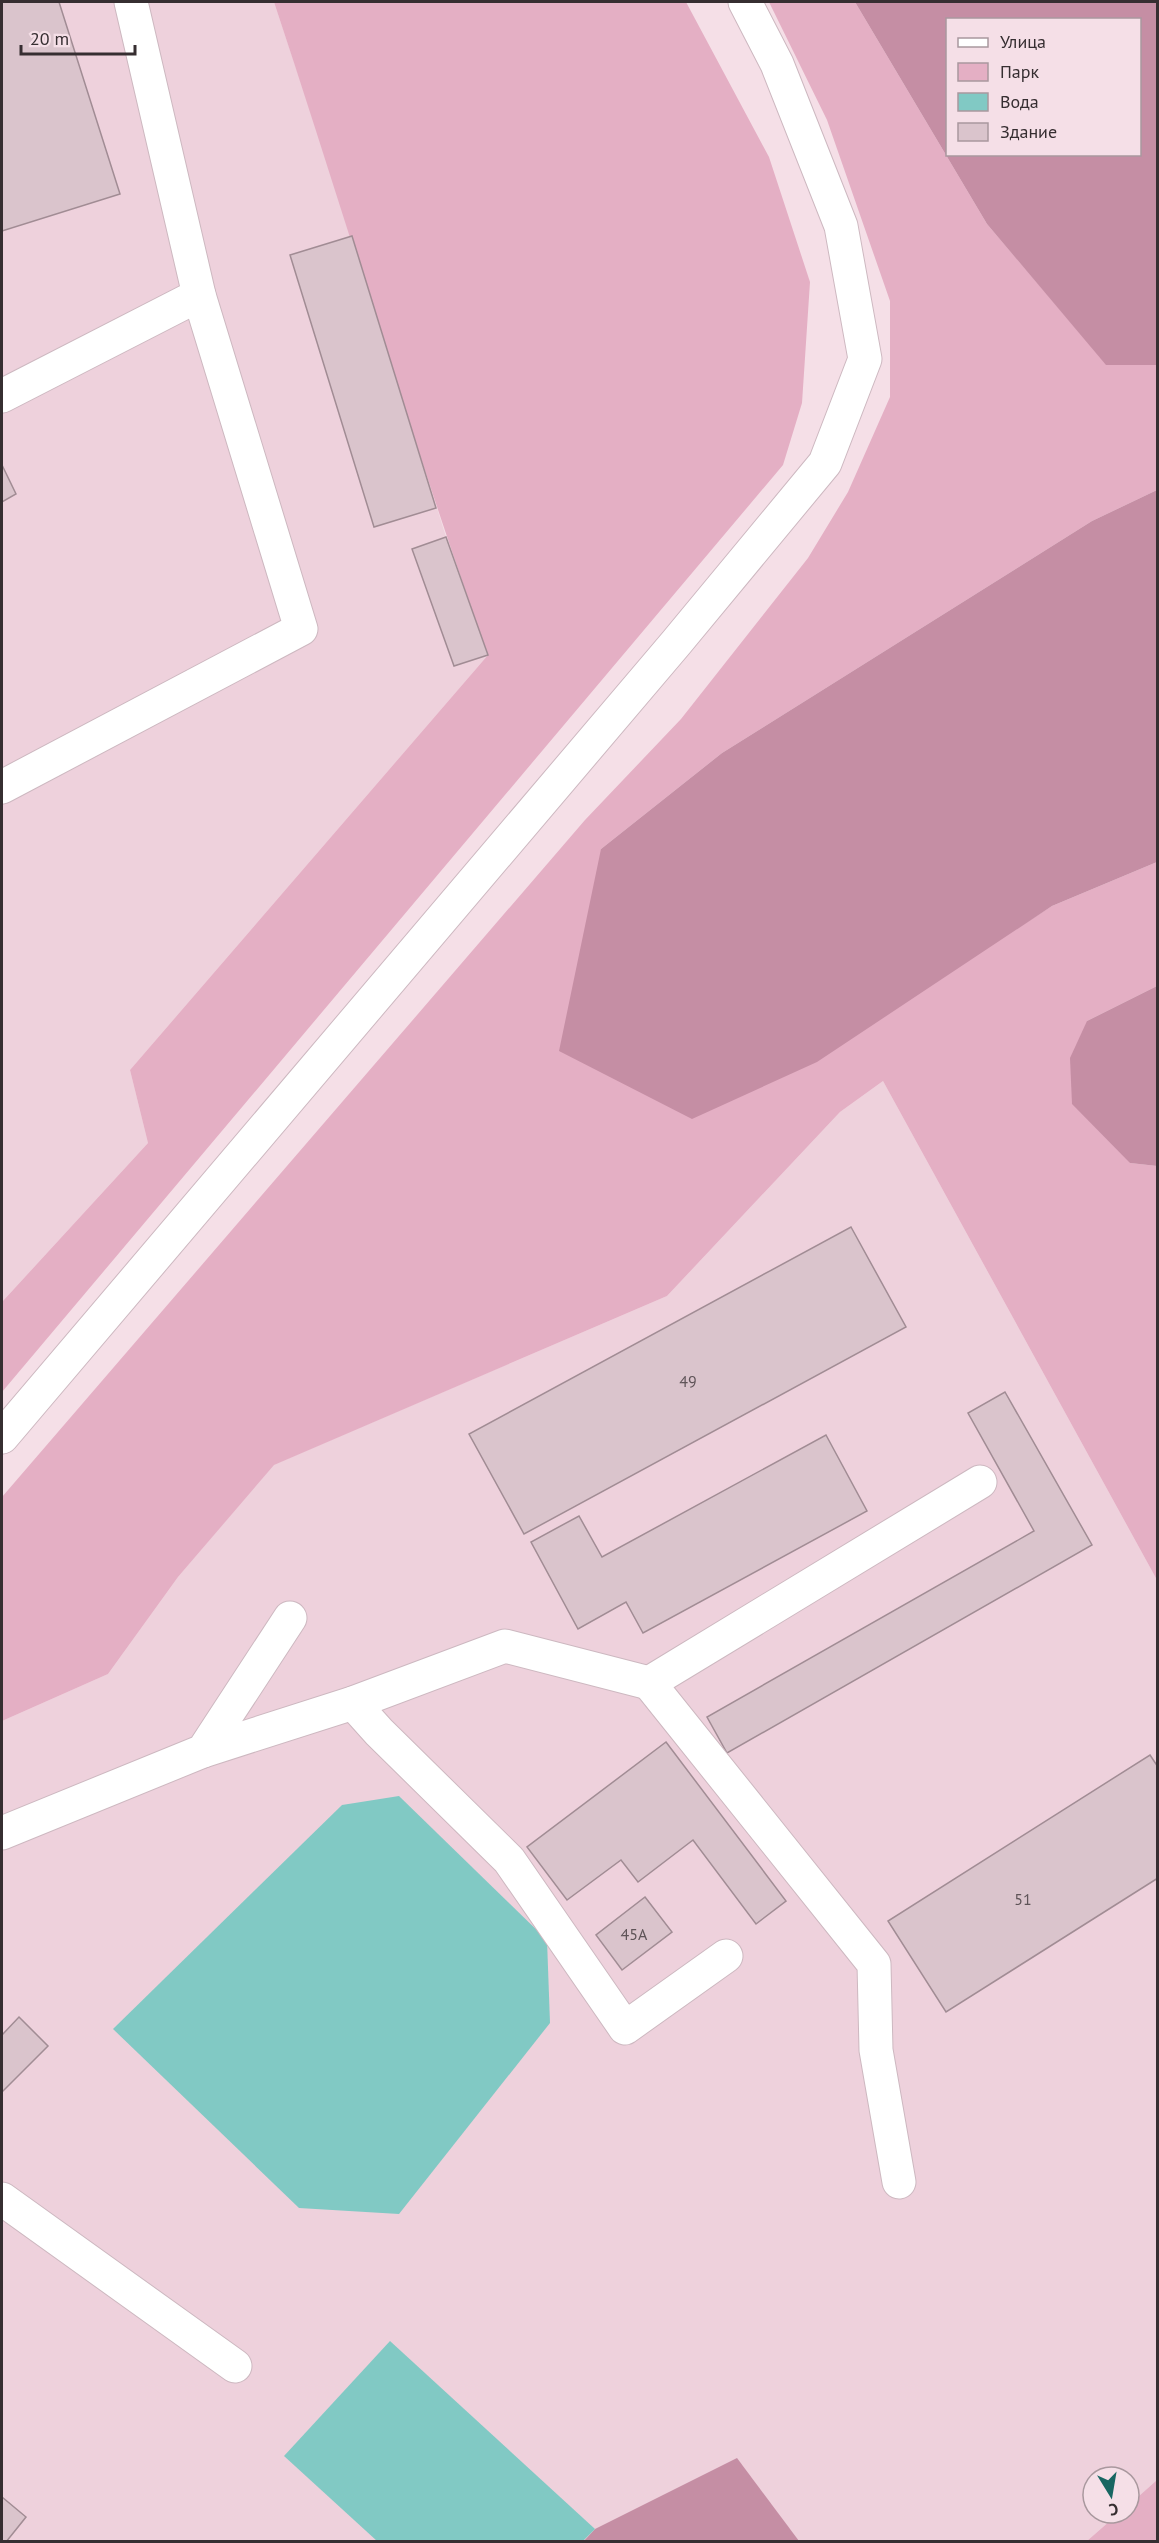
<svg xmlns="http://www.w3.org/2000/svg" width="1159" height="2543" viewBox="0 0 1159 2543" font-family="'PT Sans',sans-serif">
<rect width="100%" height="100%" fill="#f5dfe7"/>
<g fill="#eed1dc">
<path d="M2,2H274L352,236L446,537L488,655L130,1070L148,1143L2,1302Z"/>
<path d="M883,1081L1157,1580V2480L1129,2505V2477H1093V2513H1119L1087,2541H2V1721L108,1674L178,1577L273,1465L667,1296L840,1112Z"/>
</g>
<g fill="#e4afc4">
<path d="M274,2H686L769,157L810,282L802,403L783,465L2,1392V1302L148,1143L130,1070L488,655C411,439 346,219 274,2Z"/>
<path d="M769,2H855L987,224L1106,364L1157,365V490L1092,521L722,753L601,849L969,959L1052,906L1157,862V986L1087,1021L1130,1163L1157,1166V1580L883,1081L840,1112L667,1296L274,1465L178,1577L108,1674L2,1721V1497L585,820L681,719L808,558L848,492L890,397V301L827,120Z"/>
<path d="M1157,2480V2541H1087L1119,2513H1129V2505Z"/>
</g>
<g fill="#c58ea4" fill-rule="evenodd">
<path d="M855,2H1157V365H1106L987,224ZM948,20H1140V154H948Z"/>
<path d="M1157,490V862L1052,906L817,1062L692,1119L559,1051L601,849L722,753L1092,521Z"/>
<path d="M1157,986V1166L1130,1163L1072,1104L1070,1058L1087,1021Z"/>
<path d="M737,2458L799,2541L583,2542L595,2529Z"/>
</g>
<g fill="#81c9c4">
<path d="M399,1796L547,1940L550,2023L399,2214L299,2208L113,2029L342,1805Z"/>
<path d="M390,2341L595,2529L583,2541H377L284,2456Z"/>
</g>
<g fill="#dac4cc" stroke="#a18c94" stroke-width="1.5">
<path d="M2,2H59L120,194L2,231Z"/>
<path d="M352,236L436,508L374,527L290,255Z"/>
<path d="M2,465L16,494L2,502Z"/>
<path d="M446,537L488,655L454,666L412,549Z"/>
<path d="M851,1227L906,1327L524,1534L469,1434Z"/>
<path d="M1005,1392L1092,1545L727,1753L707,1717L1034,1531L968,1413Z"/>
<path d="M826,1435L867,1511L643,1633L626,1602L578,1629L531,1542L579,1516L602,1557Z"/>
<path d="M666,1742L786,1901L756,1924L693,1840L638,1882L621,1860L567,1900L527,1847Z"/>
<path d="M1150,1755L1158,1767V1878L946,2012L888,1921Z"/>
<path d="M645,1897L672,1932L622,1970L596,1935Z"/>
<path d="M19,2017L48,2046L2,2092V2035Z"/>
<path d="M2,2497L26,2517L6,2542H2Z"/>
</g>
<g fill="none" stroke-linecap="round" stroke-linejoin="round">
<g stroke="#cdb8c0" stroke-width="35">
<g id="minor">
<path d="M2,396L199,295"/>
<path d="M2,787L301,629L199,295L131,2"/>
<path d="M2,1437L676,643L825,463L865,359L841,226L777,64L745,2"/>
<path d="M649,1683L874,1964L876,2050L899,2182"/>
<path d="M353,1703L379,1732L509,1860L625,2028L726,1956"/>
<path d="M203,1751L353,1703L505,1646L649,1683L980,1482"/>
<path d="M2,1833L203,1751L290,1618"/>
<path d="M2,2199L235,2366"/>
</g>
</g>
<use href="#minor" stroke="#fff" stroke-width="33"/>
</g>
<g text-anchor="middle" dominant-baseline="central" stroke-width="4.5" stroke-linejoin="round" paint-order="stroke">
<g font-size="16" fill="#5f5458">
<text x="688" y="1381">49</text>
<text x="1023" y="1899">51</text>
<text x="634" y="1934">45А</text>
</g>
</g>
<rect width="1159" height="2543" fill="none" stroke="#362e31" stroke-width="6"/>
<rect x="946" y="18" width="195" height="138" fill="#f5dfe7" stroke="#a9989e" stroke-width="1.5"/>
<rect x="958" y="38" width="30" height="9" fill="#ffffff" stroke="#a9989e" stroke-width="1.5"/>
<text x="1000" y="48" font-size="18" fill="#362e31">Улица</text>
<rect x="958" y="63" width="30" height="18" fill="#e4afc4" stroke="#a9989e" stroke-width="1.5"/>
<text x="1000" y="78" font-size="18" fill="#362e31">Парк</text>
<rect x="958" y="93" width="30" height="18" fill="#81c9c4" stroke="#a9989e" stroke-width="1.5"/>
<text x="1000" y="108" font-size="18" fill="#362e31">Вода</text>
<rect x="958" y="123" width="30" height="18" fill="#dac4cc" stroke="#a9989e" stroke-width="1.5"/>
<text x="1000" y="138" font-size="18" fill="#362e31">Здание</text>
<g transform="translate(1111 2495) rotate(169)"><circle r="28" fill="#f5dfe7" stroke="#a9989e" stroke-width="1.5"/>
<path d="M0-4.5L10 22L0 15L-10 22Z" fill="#186662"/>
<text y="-9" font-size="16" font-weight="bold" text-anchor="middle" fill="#362e31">С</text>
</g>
<path d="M21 45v9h114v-9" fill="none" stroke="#362e31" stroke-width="3"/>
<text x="30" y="45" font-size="18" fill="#362e31" stroke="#f5dfe7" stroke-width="4.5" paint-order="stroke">20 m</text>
</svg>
